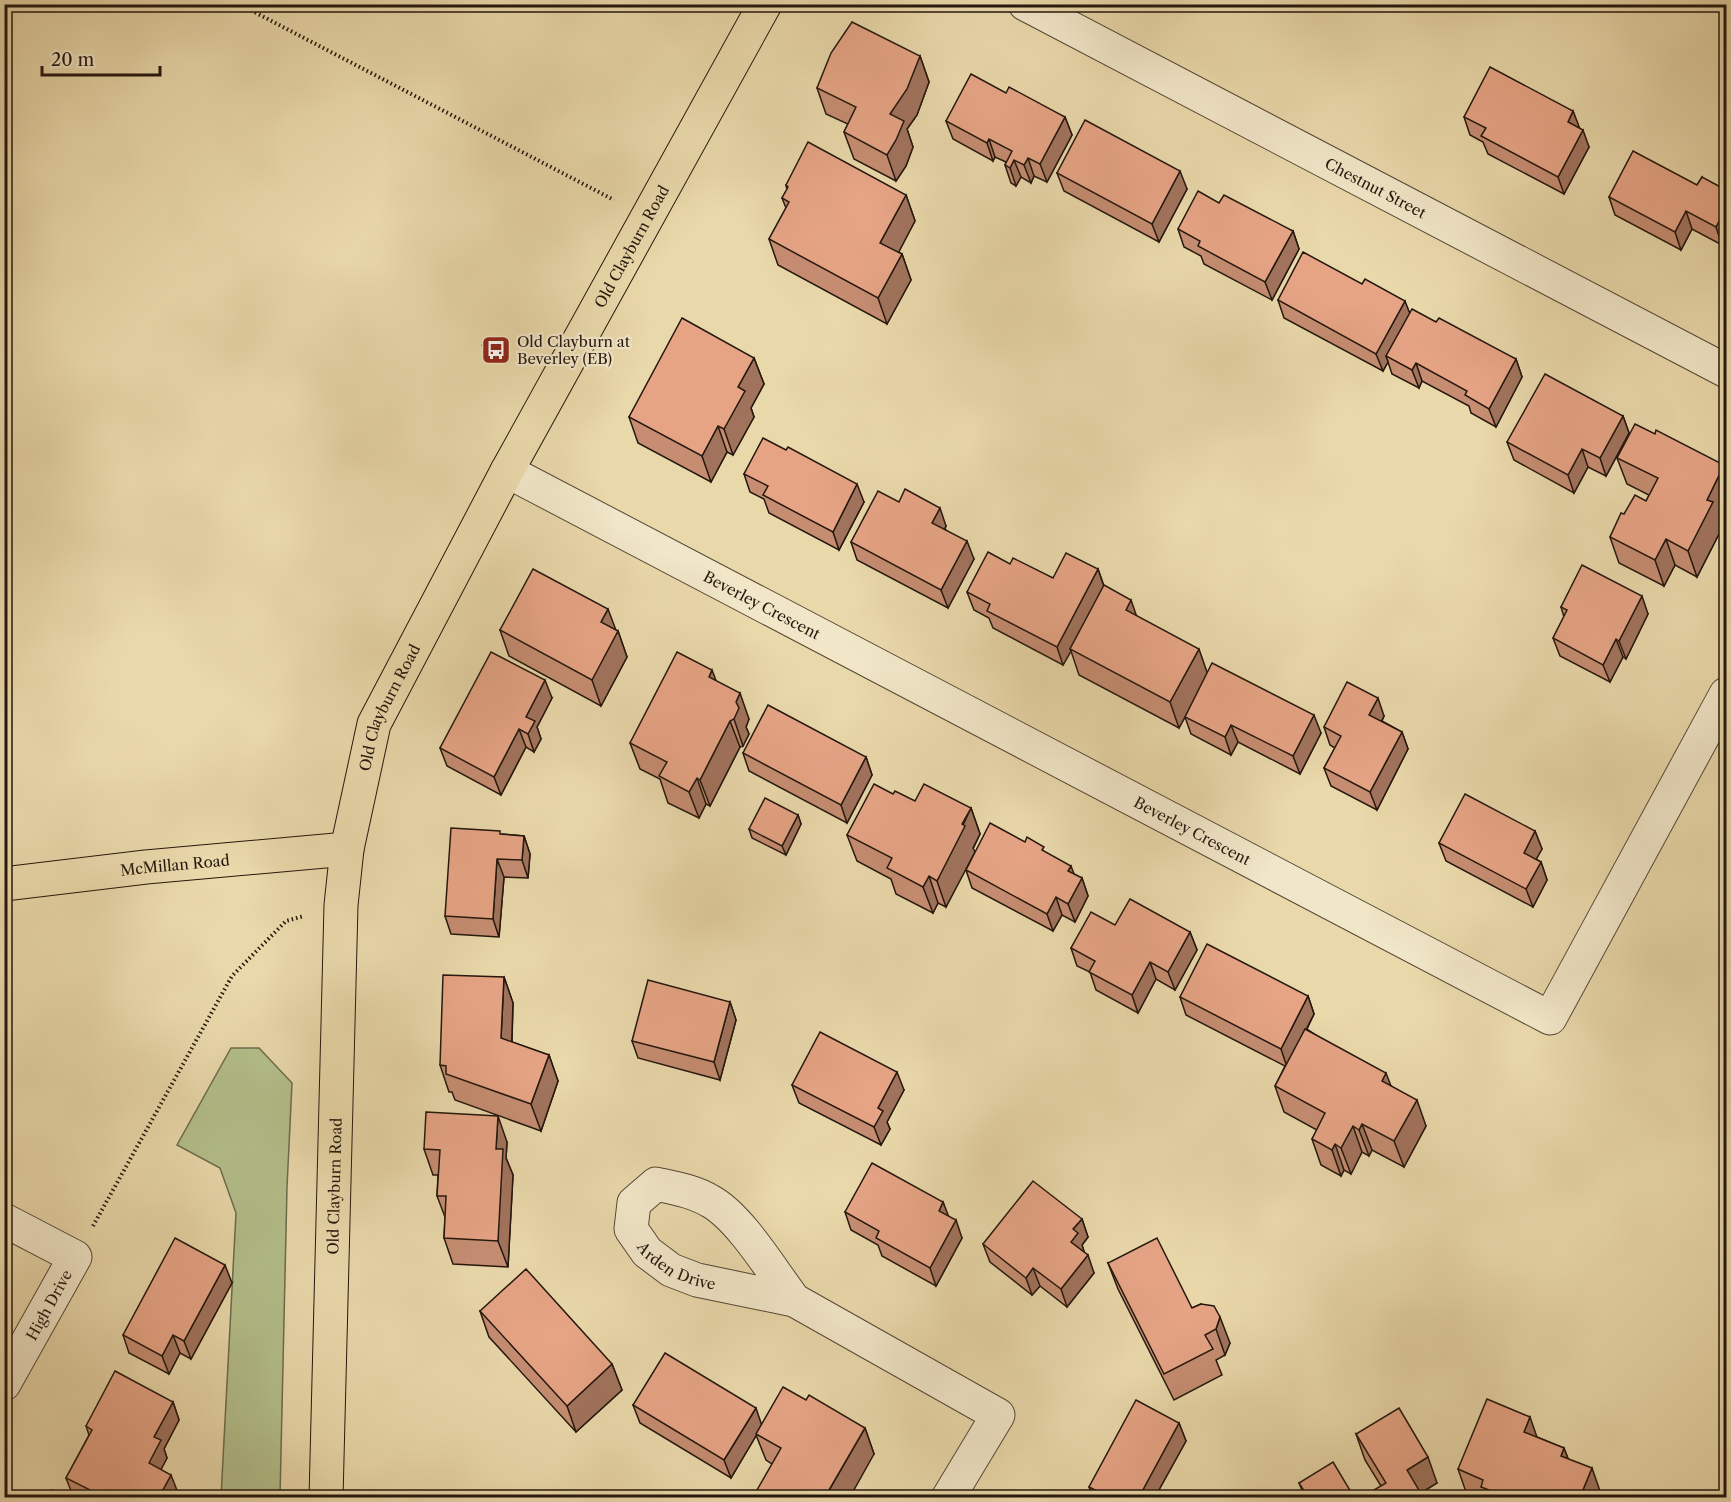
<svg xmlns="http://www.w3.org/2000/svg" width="1731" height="1502" viewBox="0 0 1731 1502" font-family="'Libre Caslon Text',serif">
<rect width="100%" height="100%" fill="#e9d8aa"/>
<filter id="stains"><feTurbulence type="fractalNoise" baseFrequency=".00333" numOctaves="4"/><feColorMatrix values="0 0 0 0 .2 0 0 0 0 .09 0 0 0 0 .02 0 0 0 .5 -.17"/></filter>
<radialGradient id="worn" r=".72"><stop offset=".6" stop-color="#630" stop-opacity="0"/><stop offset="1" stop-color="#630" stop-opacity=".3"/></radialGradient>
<path fill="#b3bf8b" stroke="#6c6b4c" stroke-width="1.5" d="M231,1048H259L292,1083L287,1187L280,1497H221L236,1213L220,1168L177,1145Z"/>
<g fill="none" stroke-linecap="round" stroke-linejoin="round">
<g stroke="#554734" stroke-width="35">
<g id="minor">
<path id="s1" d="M1025,4L1726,371"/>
<path id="s2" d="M507,471L1550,1018L1726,694"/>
<path d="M4,1220L75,1257L4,1384"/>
<path id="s3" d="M794,1300C772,1271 740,1217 710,1201C693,1191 674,1188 656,1184L634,1203L631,1229L647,1252L671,1270L697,1280L794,1300L998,1415L948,1498"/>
</g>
</g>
<g stroke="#24170d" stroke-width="35">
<g id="major">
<path id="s4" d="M4,884L146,867L347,849"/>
<path id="s5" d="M326,1498L341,905L347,849L374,724L507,471L765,4"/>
</g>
</g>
<g stroke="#24170d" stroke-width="4" stroke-dasharray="1.5 3" stroke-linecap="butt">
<path d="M239,4L614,200"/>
<path d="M482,344L496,350"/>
<path d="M93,1226L232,976L286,921L304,916"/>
</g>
<use href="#minor" stroke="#f1e6c8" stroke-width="33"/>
<use href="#major" stroke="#e9d8aa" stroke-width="33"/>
</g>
<g fill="#c68d72" stroke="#24170d" stroke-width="1.5">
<path d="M920,56L929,82L917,115L907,129L913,147L906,166L896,181L854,159L844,132L848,124L826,114L817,88Z"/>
<path d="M1006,93L1065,117L1072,135L1047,182L1034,176L1031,183L1021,177L1016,186L1011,183L1005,165L1006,162L995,157L993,161L953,139L946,121Z"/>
<path d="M1573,111L1579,128L1589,147L1564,194L1488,154L1483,142L1470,135L1464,117Z"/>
<path d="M1057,173L1187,189L1159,242L1064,191Z"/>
<path d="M1702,177L1722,245L1692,229L1681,250L1615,215L1609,197L1697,185Z"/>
<path d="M786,185L906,195L915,221L898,252L902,254L911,280L887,324L778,265L769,239L786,208L782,198L787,190Z"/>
<path d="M1219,203L1293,231L1299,249L1272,300L1204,264L1201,256L1184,247L1178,229Z"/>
<path d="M1278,300L1409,312L1436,322L1516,359L1522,377L1496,427L1471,413L1469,406L1422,381L1419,388L1392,374L1388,362L1383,371L1284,318Z"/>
<path d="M754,358L764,384L751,408L754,417L733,455L727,452L711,482L638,443L629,417Z"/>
<path d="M1623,416L1629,433L1606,476L1588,467L1574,493L1514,460L1507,442Z"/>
<path d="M1617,458L1726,472V506L1719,520L1722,528L1697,577L1675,565L1664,586L1619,563L1610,537L1624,514L1646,501L1649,495L1627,484Z"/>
<path d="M744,474L864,502L839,550L769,513L764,499L750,492Z"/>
<path d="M946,526L945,529L974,559L948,608L857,560L851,542Z"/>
<path d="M1010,564L1053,578L1098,569L1104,586L1137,616L1207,673L1321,733L1300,774L1238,742L1231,755L1191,734L1185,717L1179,728L1079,675L1071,651L1063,665L993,628L989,618L974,610L967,592Z"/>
<path d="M1561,607L1648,614L1626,659L1623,657L1610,682L1560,656L1553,638L1564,617Z"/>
<path d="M500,630H616L618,631L627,657L601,706L509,656Z"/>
<path d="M716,681L749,719L746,727L749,734L743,746L740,747L710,806L706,804L699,818L668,803L660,779L640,769L630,743Z"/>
<path d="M552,698L537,727L541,739L534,752L526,747L501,795L447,766L440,748Z"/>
<path d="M1384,716L1382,721L1402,732L1408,749L1377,810L1331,786L1324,768L1335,748L1330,745L1324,727Z"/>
<path d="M743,753L866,757L872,775L847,823L749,771Z"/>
<path d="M893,794L915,801L971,808L980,834L946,907L938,903L933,913L896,894L891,879L857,861L847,835Z"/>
<path d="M798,815L801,824L786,855L752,838L749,829Z"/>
<path d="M1535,831L1542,849L1536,859L1541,862L1547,880L1533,907L1446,861L1439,843Z"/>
<path d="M502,834L524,836L530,854L528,878L504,877L499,937L451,934L445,916Z"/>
<path d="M1047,853L1074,874L1082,878L1088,896L1075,922L1062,915L1053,931L972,888L966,870Z"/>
<path d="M1115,925L1190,932L1197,950L1175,990L1156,979L1138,1013L1096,990L1090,972L1077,966L1071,948Z"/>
<path d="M504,977L513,1003L512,1042L549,1055L558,1081L541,1131L455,1100L452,1092H449L440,1065Z"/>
<path d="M1308,996L1314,1014L1307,1029L1391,1086L1426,1126L1404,1167L1372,1150L1369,1156L1362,1152L1351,1174L1344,1170L1341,1176L1321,1165L1312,1139L1317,1130L1284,1112L1275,1086L1285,1066L1186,1015L1180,997Z"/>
<path d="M730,1002L736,1020L720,1080L638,1058L632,1041Z"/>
<path d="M792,1085L904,1090L887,1122L890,1129L881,1145L799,1103Z"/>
<path d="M507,1142L506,1158L513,1175L508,1267L453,1264L444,1238L445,1217L437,1196L438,1175H433L424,1149Z"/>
<path d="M943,1202L948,1216L962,1238L936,1286L882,1256L878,1245L851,1230L845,1212Z"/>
<path d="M1082,1219L1088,1237L1082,1245L1084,1252L1094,1273L1067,1307L1040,1286L1032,1295L990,1262L983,1244Z"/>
<path d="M1108,1263L1192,1308L1201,1304L1230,1343L1225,1355L1216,1360L1222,1375L1174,1400L1118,1289Z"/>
<path d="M232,1283L191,1359L180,1353L169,1374L129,1353L123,1335Z"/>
<path d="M480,1311L612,1364L622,1390L576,1432L489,1337Z"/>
<path d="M806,1400L865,1428L874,1454L772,1464L766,1460L756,1435L731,1478L640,1423L633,1405L762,1424Z"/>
<path d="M173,1402L179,1420L164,1449L167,1458L161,1469L178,1493L175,1497H76L73,1496L66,1478L89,1435L86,1426Z"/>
<path d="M1179,1423L1186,1441L1155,1497H1093L1089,1487Z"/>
<path d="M1356,1434L1437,1483L1421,1493L1381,1486L1365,1460Z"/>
<path d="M1537,1437L1564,1448L1568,1459L1601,1494L1600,1497H1473L1467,1495L1458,1469Z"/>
<path d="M1299,1483L1354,1497H1305Z"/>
</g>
<g fill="#a1735d" stroke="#24170d" stroke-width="1.5">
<path d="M920,56L929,82L917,115L907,129L913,147L906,166L896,181L887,155L890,114Z"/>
<path d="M1573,111L1580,129L1568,122Z"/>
<path d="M1065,117L1072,135L1047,182L1040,164Z"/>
<path d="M1583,130L1589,147L1564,194L1558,177Z"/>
<path d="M989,139L995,157L993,161L987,143Z"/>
<path d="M1028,158L1034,176L1031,183L1024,165Z"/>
<path d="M1014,160L1021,177L1016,186L1010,168Z"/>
<path d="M1180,171L1187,189L1159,242L1152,224Z"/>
<path d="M906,195L915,221L890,269L880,243Z"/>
<path d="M1726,208V238L1722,245L1716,227Z"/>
<path d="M1686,211L1692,229L1681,250L1675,232Z"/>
<path d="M1293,231L1299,249L1272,300L1265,282Z"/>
<path d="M902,254L911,280L887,324L878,298Z"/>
<path d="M1405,301L1412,319L1386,356L1388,362L1383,371L1376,354Z"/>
<path d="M754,358L764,384L751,408L754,417L733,455L724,429L738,387Z"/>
<path d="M1516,359L1522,377L1496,427L1489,409Z"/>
<path d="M1416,363L1422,381L1419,388L1412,370Z"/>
<path d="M1623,416L1629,433L1606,476L1600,458Z"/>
<path d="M718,426L727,452L711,482L702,456Z"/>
<path d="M1582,449L1588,467L1574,493L1568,475Z"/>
<path d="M1724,465L1726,472V506L1719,520L1722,528L1697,577L1688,551L1707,500Z"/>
<path d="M857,484L864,502L839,550L833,532Z"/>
<path d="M940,508L946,526L939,540L932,523Z"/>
<path d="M1666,539L1675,565L1664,586L1655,560Z"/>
<path d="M967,541L974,559L948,608L941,590Z"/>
<path d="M1098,569L1104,587L1070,649L1071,651L1063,665L1057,647Z"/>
<path d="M1642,596L1648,614L1626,659L1619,641Z"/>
<path d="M1131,600L1140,626L1126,610Z"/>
<path d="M608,609L617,633L618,631L627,657L601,706L592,680L601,622Z"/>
<path d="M1616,639L1623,657L1610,682L1603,665Z"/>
<path d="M1199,649L1208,675L1179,728L1170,702Z"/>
<path d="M712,670L722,696L709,677Z"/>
<path d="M545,680L552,698L537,727L541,739L534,752L528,734L526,717Z"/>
<path d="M740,693L749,719L746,727L749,734L743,746L734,719L736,702Z"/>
<path d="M1378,698L1384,716L1376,732L1369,715Z"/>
<path d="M1314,715L1321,733L1300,774L1293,756Z"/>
<path d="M730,721L740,747L710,806L700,780Z"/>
<path d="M1231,725L1238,742L1231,755L1225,737Z"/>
<path d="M519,729L526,747L501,795L494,777Z"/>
<path d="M1402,732L1408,749L1377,810L1370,792Z"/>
<path d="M866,757L872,775L847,823L841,805Z"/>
<path d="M697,778L706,804L699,818L689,792Z"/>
<path d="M971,808L980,834L973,848L975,852L946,907L937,881Z"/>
<path d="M798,815L801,824L786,855L782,846Z"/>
<path d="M1535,831L1542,849L1530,870L1524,853Z"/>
<path d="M524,836L530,854L528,878L522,860Z"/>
<path d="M497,859L504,877L499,937L493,919Z"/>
<path d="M1541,862L1547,880L1533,907L1526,889Z"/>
<path d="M1071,866L1078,884L1068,871Z"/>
<path d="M929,876L938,903L933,913L923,887Z"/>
<path d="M1082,878L1088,896L1075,922L1068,904Z"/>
<path d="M1056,897L1062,915L1053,931L1047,914Z"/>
<path d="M1190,932L1197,950L1175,990L1168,972Z"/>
<path d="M1150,962L1156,979L1138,1013L1132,995Z"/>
<path d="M504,977L513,1003L511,1064L501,1038Z"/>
<path d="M1308,996L1314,1014L1287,1067L1281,1049Z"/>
<path d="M730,1002L736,1020L720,1080L714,1062Z"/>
<path d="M549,1055L558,1081L541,1131L531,1104Z"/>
<path d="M897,1072L904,1090L887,1122L890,1129L881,1145L874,1127L878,1108Z"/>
<path d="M1386,1073L1396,1099L1382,1081Z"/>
<path d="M1417,1100L1426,1126L1404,1167L1394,1141Z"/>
<path d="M498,1116L507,1142L506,1158L513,1175L508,1267L498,1241L496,1149Z"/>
<path d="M1362,1124L1372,1150L1369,1156L1359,1130Z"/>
<path d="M1353,1126L1362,1152L1351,1174L1341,1148Z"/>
<path d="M1335,1144L1344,1170L1341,1176L1332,1150Z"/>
<path d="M943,1202L950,1220L939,1211Z"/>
<path d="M1082,1219L1088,1237L1082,1245L1084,1251L1077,1260L1071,1242L1073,1229Z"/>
<path d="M956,1220L962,1238L936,1286L930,1268Z"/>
<path d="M1088,1255L1094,1273L1067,1307L1061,1289Z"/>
<path d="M225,1265L232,1283L191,1359L184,1341Z"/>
<path d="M1033,1268L1040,1286L1032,1295L1026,1278Z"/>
<path d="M1220,1317L1230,1343L1225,1355L1216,1329Z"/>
<path d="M173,1335L180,1353L169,1374L162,1356Z"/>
<path d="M612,1364L622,1390L576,1432L567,1406Z"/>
<path d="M173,1402L179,1420L164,1449L167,1458L155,1481L149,1463L154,1437Z"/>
<path d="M756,1408L762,1426L731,1478L724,1460Z"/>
<path d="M1530,1417L1539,1443L1524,1432Z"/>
<path d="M1179,1423L1186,1441L1155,1497H1139Z"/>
<path d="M865,1428L874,1454L850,1497H825Z"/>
<path d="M1564,1448L1574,1474L1561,1456Z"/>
<path d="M1428,1457L1437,1483L1416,1496L1407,1470Z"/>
<path d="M1592,1468L1601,1494L1600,1497H1580Z"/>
<path d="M171,1475L178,1493L175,1497H159Z"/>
</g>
<g fill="#e6a485" stroke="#24170d" stroke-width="1.5">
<path d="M852,22L920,56L907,89L890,114L904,121L896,140L887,155L844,132L856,107L817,88L831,53Z"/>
<path d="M1490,67L1573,111L1568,122L1583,130L1558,177L1481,136L1486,128L1464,117Z"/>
<path d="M971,74L1006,93L1009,87L1065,117L1040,164L1028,158L1024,165L1014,160L1010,168L1005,165L1012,151L989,139L987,143L946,121Z"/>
<path d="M1085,120L1180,171L1152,224L1057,173Z"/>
<path d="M808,142L906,195L880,243L902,254L878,298L769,239L789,202L782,198L788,187L786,185Z"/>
<path d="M1633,151L1697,185L1702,177L1726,190V208L1716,227L1686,211L1675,232L1609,197Z"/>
<path d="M1198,191L1219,203L1224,195L1293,231L1265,282L1198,246L1200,241L1178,229Z"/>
<path d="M1303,252L1362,284L1365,279L1405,301L1376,354L1278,300Z"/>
<path d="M1412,309L1436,322L1439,318L1516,359L1489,409L1465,395L1467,391L1416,363L1412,370L1386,356Z"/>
<path d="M682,318L754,358L738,387L745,391L724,429L718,426L702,456L629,417Z"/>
<path d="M1545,374L1623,416L1600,458L1582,449L1568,475L1507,442Z"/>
<path d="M1635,424L1655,434L1656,430L1724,465L1707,500L1713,502L1688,551L1666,539L1655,560L1610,537L1621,513L1624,514L1635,495L1646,501L1658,478L1617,458Z"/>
<path d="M763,438L786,450L788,447L857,484L833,532L763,495L768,486L744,474Z"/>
<path d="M905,489L940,508L932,523L967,541L941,590L851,542L878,491L899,502Z"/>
<path d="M988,552L1010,564L1013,558L1053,578L1066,553L1098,569L1057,647L987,611L990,604L967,592Z"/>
<path d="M1582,565L1642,596L1619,641L1616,639L1603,665L1553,638L1567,610L1561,607Z"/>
<path d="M533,569L608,609L601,622L618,631L592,680L500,630Z"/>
<path d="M1104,585L1131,600L1126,610L1199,649L1170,702L1070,649Z"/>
<path d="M491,652L545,680L526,717L535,721L528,734L519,729L494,777L440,748Z"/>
<path d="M677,652L712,670L709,677L740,693L736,702L739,708L734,719L730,721L700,780L697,778L689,792L659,776L667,762L630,743Z"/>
<path d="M1212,663L1314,715L1293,756L1231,725L1225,737L1185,717Z"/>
<path d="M1347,682L1378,698L1369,715L1402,732L1370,792L1324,768L1341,736L1324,727Z"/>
<path d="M768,705L866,757L841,805L743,753Z"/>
<path d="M874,784L893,794L895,791L915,801L924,784L971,808L962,824L965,826L937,881L929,876L923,887L887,868L892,858L847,835Z"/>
<path d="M1465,794L1535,831L1524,853L1541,862L1526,889L1439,843Z"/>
<path d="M765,798L798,815L782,846L749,829Z"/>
<path d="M990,823L1025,842L1027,837L1044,847L1042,850L1071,866L1068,871L1082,878L1068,904L1056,897L1047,914L966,870Z"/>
<path d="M451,828L500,831V834L524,836L522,860L497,859L493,919L445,916Z"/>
<path d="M1130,899L1190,932L1168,972L1150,962L1132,995L1089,972L1095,961L1071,948L1091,912L1115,925Z"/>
<path d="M1207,944L1308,996L1281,1049L1180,997Z"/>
<path d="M443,975L504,977L501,1038L549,1055L531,1104L446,1074V1066L440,1065Z"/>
<path d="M648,980L730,1002L714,1062L632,1041Z"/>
<path d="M1305,1029L1386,1073L1382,1081L1417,1100L1394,1141L1362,1124L1359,1130L1353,1126L1341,1148L1335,1144L1332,1150L1312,1139L1325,1113L1275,1086Z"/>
<path d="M820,1032L897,1072L878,1108L883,1111L874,1127L792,1085Z"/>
<path d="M426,1112L498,1116L496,1149H503L498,1241L444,1238L446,1196H437L440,1150L424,1149Z"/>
<path d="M872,1163L943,1202L939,1211L956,1220L930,1268L876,1238L879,1231L845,1212Z"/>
<path d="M1033,1181L1082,1219L1073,1229L1078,1233L1071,1242L1088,1255L1061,1289L1033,1268L1026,1278L983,1244Z"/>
<path d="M175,1238L225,1265L184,1341L173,1335L162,1356L123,1335Z"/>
<path d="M1157,1238L1192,1308L1201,1304L1214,1306L1220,1317L1216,1329L1205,1335L1213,1349L1164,1374L1108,1263Z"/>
<path d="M526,1269L612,1364L567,1406L480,1311Z"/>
<path d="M665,1353L756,1408L724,1460L633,1405Z"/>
<path d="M115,1371L173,1402L154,1437L161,1440L149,1463L171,1475L159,1497H104L66,1478L92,1430L86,1426Z"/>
<path d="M783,1387L806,1400L809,1395L865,1428L825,1497H753L781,1448L756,1434Z"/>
<path d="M1487,1399L1530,1417L1524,1432L1564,1448L1561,1456L1592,1468L1580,1497H1508L1481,1487L1483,1480L1458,1469Z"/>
<path d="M1136,1400L1179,1423L1139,1497H1109L1089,1487Z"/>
<path d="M1399,1408L1428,1457L1407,1470L1423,1497H1362L1386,1483L1356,1434Z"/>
<path d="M1333,1462L1354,1497H1308L1299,1483Z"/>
<path d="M52,1490L66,1497H48Z"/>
</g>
<defs>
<g id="bus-square" transform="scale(1.5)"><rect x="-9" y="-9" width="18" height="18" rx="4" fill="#8f2418" stroke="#f1e6c8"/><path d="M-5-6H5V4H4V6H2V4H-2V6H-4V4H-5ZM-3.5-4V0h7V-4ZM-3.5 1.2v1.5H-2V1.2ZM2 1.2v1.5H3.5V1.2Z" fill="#fff"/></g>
</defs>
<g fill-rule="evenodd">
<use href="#bus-square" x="496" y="350"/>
</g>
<g text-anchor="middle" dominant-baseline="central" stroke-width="4.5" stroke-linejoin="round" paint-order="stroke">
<g font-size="15" fill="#24170d" stroke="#f1e6c8">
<text stroke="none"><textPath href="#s1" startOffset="396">Chestnut Street</textPath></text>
<text stroke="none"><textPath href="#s5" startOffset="1320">Old Clayburn Road</textPath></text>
<text stroke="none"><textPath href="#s2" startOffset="288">Beverley Crescent</textPath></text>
<text stroke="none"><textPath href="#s5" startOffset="798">Old Clayburn Road</textPath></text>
<text stroke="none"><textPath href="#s2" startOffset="774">Beverley Crescent</textPath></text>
<text stroke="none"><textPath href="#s4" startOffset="172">McMillan Road</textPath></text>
<text stroke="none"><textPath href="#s5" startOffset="312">Old Clayburn Road</textPath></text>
<text stroke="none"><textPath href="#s3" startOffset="304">Arden Drive</textPath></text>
<text transform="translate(49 1305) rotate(-61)">High Drive</text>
</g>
<g font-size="15" fill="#24170d" stroke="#f1e6c8" text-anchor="start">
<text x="517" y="341">Old Clayburn at<tspan x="517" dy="17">Beverley (EB)</tspan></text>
</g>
</g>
<rect width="1731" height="1502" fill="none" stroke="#e9d8aa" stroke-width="24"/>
<rect x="6" y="6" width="1719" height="1490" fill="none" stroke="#24170d" stroke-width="3"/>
<rect x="12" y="12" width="1707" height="1478" fill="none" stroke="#24170d" stroke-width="1.5"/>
<path d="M42 66v9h118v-9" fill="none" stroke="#24170d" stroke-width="3"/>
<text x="51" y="66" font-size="18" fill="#24170d" stroke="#f1e6c8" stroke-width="4.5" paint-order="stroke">20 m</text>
<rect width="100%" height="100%" filter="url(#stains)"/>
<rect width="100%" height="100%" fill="url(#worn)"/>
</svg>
